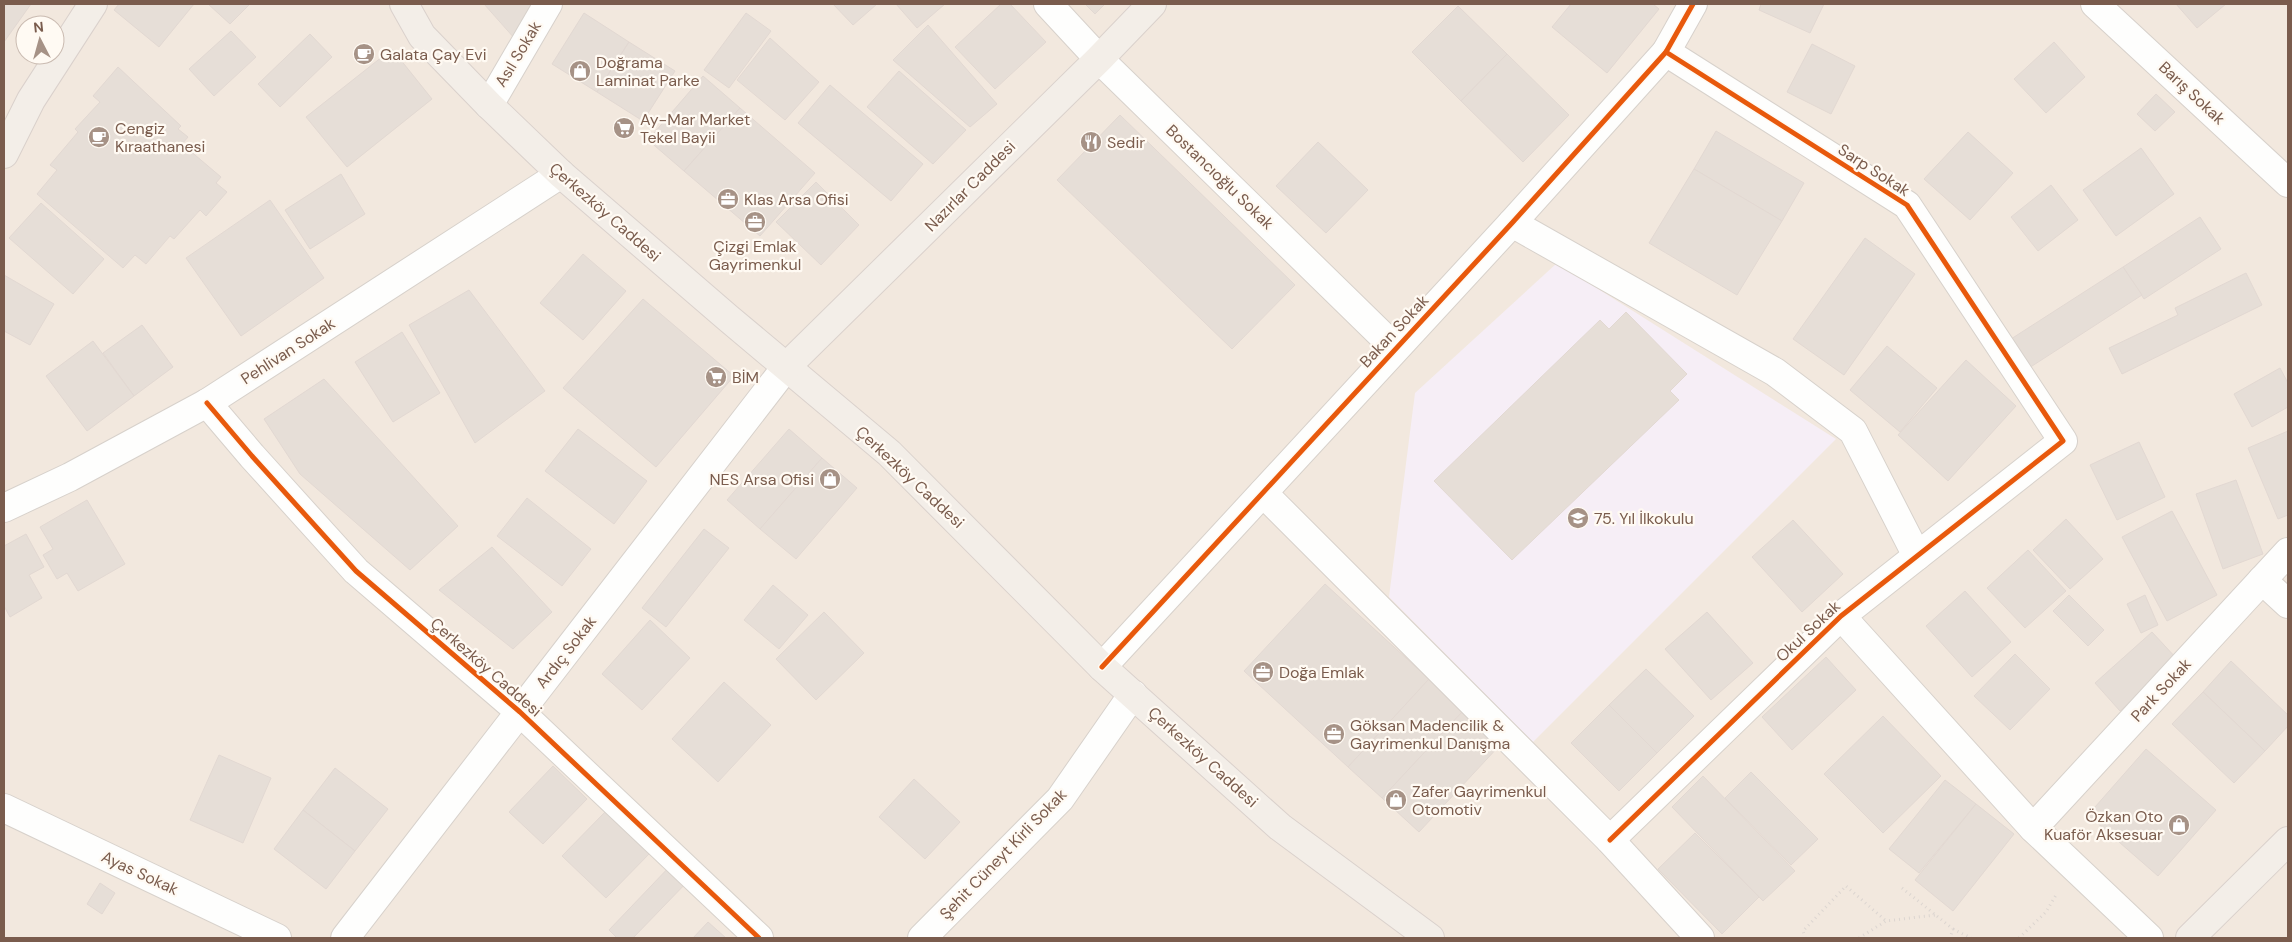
<svg xmlns="http://www.w3.org/2000/svg" width="2292" height="942" viewBox="0 0 2292 942" font-family="'DM Sans',sans-serif">
<rect width="100%" height="100%" fill="#f9f5f0"/>
<path fill="#f2e8de" fill-rule="evenodd" d="M4,4H2288V938H4ZM25,25H55V55H25Z"/>
<path fill="#f6eef6" d="M1557,263L1836,439L1533,742L1389,597L1415,393Z"/>
<g fill="#e6ded7" stroke="#e2d8d2">
<path d="M4,4H31L4,42Z"/>
<path d="M119,4H194L159,47L114,10Z"/>
<path d="M208,4H250L230,24Z"/>
<path d="M484,4H540L515,39Z"/>
<path d="M833,4H877L853,25Z"/>
<path d="M896,4H945L917,28Z"/>
<path d="M1001,4H1010L1046,42L995,89L955,47Z"/>
<path d="M1085,4H1105L1095,14Z"/>
<path d="M1571,4H1653L1659,9L1607,73L1552,27Z"/>
<path d="M1761,4H1824L1810,33L1759,10Z"/>
<path d="M2176,4H2226L2197,28Z"/>
<path d="M1458,6L1507,54L1461,101L1412,52Z"/>
<path d="M584,13L629,42L597,92L552,64Z"/>
<path d="M746,13L771,31L729,88L704,70Z"/>
<path d="M928,25L997,104L970,127L893,60Z"/>
<path d="M231,31L256,57L214,96L189,69Z"/>
<path d="M310,34L332,57L280,107L258,84Z"/>
<path d="M770,38L819,82L785,120L737,80Z"/>
<path d="M629,42L675,71L643,121L597,92Z"/>
<path d="M2054,42L2085,77L2046,113L2014,79Z"/>
<path d="M1812,44L1855,66L1831,114L1787,92Z"/>
<path d="M392,49L432,99L347,167L306,117Z"/>
<path d="M1507,54L1569,115L1523,162L1461,101Z"/>
<path d="M118,67L181,126L178,129L188,137L182,144L221,177L216,183L227,192L206,216L200,210L174,239L170,236L146,264L135,255L123,268L37,194L57,170L50,165L78,132L75,129L100,102L93,96Z"/>
<path d="M899,71L966,130L933,164L867,107Z"/>
<path d="M703,76L740,108L684,171L648,140Z"/>
<path d="M830,85L923,164L891,201L798,123Z"/>
<path d="M2156,94L2175,112L2155,131L2137,114Z"/>
<path d="M740,108L815,173L760,236L684,171Z"/>
<path d="M1120,115L1295,285L1232,349L1057,180Z"/>
<path d="M1716,131L1804,183L1782,221L1694,169Z"/>
<path d="M1968,132L2013,173L1970,220L1924,179Z"/>
<path d="M1318,142L1368,190L1326,233L1276,186Z"/>
<path d="M2141,148L2174,194L2116,236L2083,190Z"/>
<path d="M1694,169L1782,221L1737,295L1649,243Z"/>
<path d="M341,174L365,214L310,249L285,210Z"/>
<path d="M816,182L859,225L821,265L776,222Z"/>
<path d="M2051,185L2078,220L2038,251L2011,217Z"/>
<path d="M270,200L324,278L241,336L186,258Z"/>
<path d="M41,203L104,259L73,294L9,238Z"/>
<path d="M2200,217L2221,249L2144,299L2123,267Z"/>
<path d="M1865,238L1915,274L1844,375L1793,339Z"/>
<path d="M583,254L626,291L583,340L540,303Z"/>
<path d="M2123,267L2142,295L2029,368L2011,339Z"/>
<path d="M2246,273L2262,305L2122,374L2109,348L2178,315L2175,308Z"/>
<path d="M4,275L54,304L30,345L4,331Z"/>
<path d="M469,290L545,391L475,443L409,325Z"/>
<path d="M643,299L734,376L656,467L563,388Z"/>
<path d="M1626,312L1687,374L1670,391L1679,400L1512,560L1434,481L1600,320L1609,329Z"/>
<path d="M142,325L173,367L134,396L103,353Z"/>
<path d="M402,332L440,393L393,422L355,362Z"/>
<path d="M93,341L134,396L87,431L46,376Z"/>
<path d="M1887,346L1937,388L1900,432L1850,390Z"/>
<path d="M1966,360L2016,406L1948,481L1898,435Z"/>
<path d="M2280,368L2288,383V407L2252,427L2234,394Z"/>
<path d="M324,379L458,526L410,570L300,474L264,419Z"/>
<path d="M578,429L647,481L614,524L545,471Z"/>
<path d="M789,429L822,458L760,529L727,500Z"/>
<path d="M2288,431V515L2278,519L2248,448Z"/>
<path d="M2139,442L2165,497L2117,520L2090,465Z"/>
<path d="M822,458L857,488L796,559L760,529Z"/>
<path d="M2236,480L2263,554L2223,569L2196,494Z"/>
<path d="M527,498L591,549L562,586L497,536Z"/>
<path d="M87,500L125,564L78,591L67,573L57,579L43,555L53,549L40,527Z"/>
<path d="M2172,511L2217,595L2167,621L2122,537Z"/>
<path d="M2066,519L2103,559L2070,589L2033,550Z"/>
<path d="M1793,520L1843,574L1802,612L1752,557Z"/>
<path d="M704,529L729,548L666,627L642,608Z"/>
<path d="M26,534L44,567L29,575L42,598L10,617L4,606V546Z"/>
<path d="M492,547L552,612L513,649L439,590Z"/>
<path d="M2028,550L2066,591L2025,628L1987,588Z"/>
<path d="M1325,584L1429,679L1348,767L1244,671Z"/>
<path d="M773,585L808,615L779,649L744,620Z"/>
<path d="M1965,591L2011,642L1972,677L1926,626Z"/>
<path d="M2069,595L2104,630L2088,646L2053,611Z"/>
<path d="M2145,595L2158,625L2141,633L2127,604Z"/>
<path d="M824,612L864,653L816,700L776,659Z"/>
<path d="M1707,612L1753,663L1711,700L1665,649Z"/>
<path d="M650,620L690,658L642,710L602,674Z"/>
<path d="M2152,632L2177,659L2120,711L2095,683Z"/>
<path d="M2015,654L2050,689L2010,730L1974,696Z"/>
<path d="M1826,657L1856,690L1792,750L1762,717Z"/>
<path d="M2231,661L2288,715V726L2265,751L2203,692Z"/>
<path d="M1646,669L1694,716L1657,753L1609,705Z"/>
<path d="M1429,679L1463,711L1382,798L1348,767Z"/>
<path d="M724,682L771,725L718,782L672,739Z"/>
<path d="M2203,692L2265,751L2234,783L2172,724Z"/>
<path d="M1609,705L1657,753L1619,791L1571,743Z"/>
<path d="M1463,711L1500,745L1419,832L1382,798Z"/>
<path d="M1883,716L1941,776L1883,833L1824,774Z"/>
<path d="M2146,749L2216,810L2158,876L2088,815Z"/>
<path d="M219,755L271,778L243,843L190,820Z"/>
<path d="M553,766L587,799L543,844L509,812Z"/>
<path d="M335,768L388,809L355,851L303,810Z"/>
<path d="M1751,772L1818,839L1791,865L1725,798Z"/>
<path d="M1703,776L1795,871L1763,901L1672,807Z"/>
<path d="M914,779L960,822L925,859L879,817Z"/>
<path d="M1945,780L1976,804L1919,873L1889,849Z"/>
<path d="M1976,804L2014,834L1953,911L1915,880Z"/>
<path d="M303,810L355,851L326,889L274,849Z"/>
<path d="M605,812L649,854L606,898L562,856Z"/>
<path d="M1695,833L1759,897L1722,934L1658,869Z"/>
<path d="M673,863L690,879L633,938H617L609,930Z"/>
<path d="M100,883L115,893L102,914L87,904Z"/>
<path d="M708,922L726,938H693Z"/>
</g>
<g fill="none" stroke-linecap="round" stroke-linejoin="round">
<g stroke="#d7d1cb" stroke-width="30">
<g id="minor">
<path d="M1048,4L1099,59L1395,348"/>
<path d="M2095,4L2288,183"/>
<path d="M489,105L548,4"/>
<path d="M1512,223L1775,372L1853,431L1917,556"/>
<path d="M207,403L252,456L356,571L520,712L759,938"/>
<path d="M1263,493L1610,840L1700,938"/>
<path d="M4,508L70,477L207,403L561,174"/>
<path d="M2262,580L2288,604"/>
<path d="M1841,616L2033,828L2149,938"/>
<path d="M1102,667L1512,223L1666,52L1693,4"/>
<path d="M4,808L277,938"/>
<path d="M2033,828L2288,552"/>
<path d="M1610,840L1841,616L2063,441L1907,205L1666,52"/>
<path d="M345,938L787,366"/>
<path d="M922,938L1060,799L1133,694"/>
</g>
</g>
<g stroke="#dad1cc" stroke-width="30">
<g id="primary">
<path d="M404,4L422,36L489,105L561,174L728,318L889,453L1102,667L1280,827L1430,938"/>
<path d="M4,154L31,100L93,4"/>
<path d="M787,366L1099,59L1152,4"/>
<path d="M2190,938L2288,841"/>
</g>
</g>
<g stroke="#dcd5d0" stroke-width="3" stroke-dasharray="1 4" stroke-linecap="butt">
<path d="M1902,888L1953,929L1950,938"/>
<path d="M1953,929L1971,938"/>
<path d="M1805,938L1803,931L1846,886L1886,921"/>
<path d="M1859,938L1886,921L1935,915"/>
<path d="M2019,938L2046,912L2056,895"/>
</g>
<use href="#minor" stroke="#fefefd" stroke-width="28"/>
<use href="#primary" stroke="#f3eee8" stroke-width="28"/>
<g stroke="#fffaf3" stroke-width="8">
<g id="cycleway">
<path d="M207,403L252,456L356,571L520,712L759,938"/>
<path d="M1102,667L1512,223L1666,52L1693,4"/>
<path d="M1610,840L1841,616L2063,441L1907,205L1666,52"/>
</g>
</g>
<use href="#cycleway" stroke="#e8590c" stroke-width="5"/>
</g>
<defs>
<g id="cafe-disc" transform="scale(1.125)"><circle r="9.5" fill="#a69286" stroke="#fffaf3"/><path d="M-5.5-4.5H6V0H3Q3 3.5 0 3.5H-2.5Q-5.5 3.5-5.5 0ZM3-3.2v2h1.7v-2ZM-6 4.5H4V6H-6Z" fill="#fff"/></g>
<g id="shop-disc" transform="scale(1.125)"><circle r="9.5" fill="#a69286" stroke="#fffaf3"/><path d="M-5-2.5h2.3a2.7 3.5 0 0 1 5.4 0H5L5.5 6h-11ZM-1.5-2.5h3a1.5 2.3 0 0 0-3 0Z" fill="#fff"/></g>
<g id="supermarket-disc" transform="scale(1.125)"><circle r="9.5" fill="#a69286" stroke="#fffaf3"/><path d="M-6-5.5h2.5l.6 2H6L4.5 2H-2.5L-4.4-4H-6ZM-1.5 3.2a1.3 1.3 0 1 0 .1 0ZM3 3.2a1.3 1.3 0 1 0 .1 0Z" fill="#fff"/></g>
<g id="restaurant-disc" transform="scale(1.125)"><circle r="9.5" fill="#a69286" stroke="#fffaf3"/><path d="M-5-6h1v4h1v-4h1v4h1v-4h1v5L-1.5 .5V6h-2V.5L-5-1ZM5-6V6H3V1.5H1.5Q1.5-4 5-6Z" fill="#fff"/></g>
<g id="office-disc" transform="scale(1.125)"><circle r="9.5" fill="#a69286" stroke="#fffaf3"/><path d="M-6-3h4V-5.5h4V-3h4V5H-6ZM-1-4.5V-3h2v-1.5ZM-6 0V1H6V0Z" fill="#fff"/></g>
<g id="school-disc" transform="scale(1.125)"><circle r="9.5" fill="#a69286" stroke="#fffaf3"/><path d="M0-5L7-2L0 1L-7-2ZM-4 1L0 2.5L4 1V4Q0 6-4 4Z" fill="#fff"/></g>
</defs>
<g fill-rule="evenodd">
<use href="#cafe-disc" x="364" y="54"/>
<use href="#shop-disc" x="580" y="71"/>
<use href="#supermarket-disc" x="624" y="128"/>
<use href="#cafe-disc" x="99" y="137"/>
<use href="#restaurant-disc" x="1091" y="142"/>
<use href="#office-disc" x="728" y="199"/>
<use href="#office-disc" x="755" y="222"/>
<use href="#supermarket-disc" x="716" y="377"/>
<use href="#shop-disc" x="830" y="479"/>
<use href="#school-disc" x="1578" y="518"/>
<use href="#office-disc" x="1263" y="672"/>
<use href="#office-disc" x="1334" y="734"/>
<use href="#shop-disc" x="1396" y="800"/>
<use href="#shop-disc" x="2179" y="825"/>
</g>
<g text-anchor="middle" dominant-baseline="central" stroke-width="4.5" stroke-linejoin="round" paint-order="stroke">
<g font-size="16" fill="#7a5c4d" stroke="#fffaf3" text-anchor="start">
<text x="380" y="54">Galata Çay Evi</text>
<text x="596" y="62">Doğrama<tspan x="596" dy="18">Laminat Parke</tspan></text>
<text x="640" y="119">Ay-Mar Market<tspan x="640" dy="18">Tekel Bayii</tspan></text>
<text x="115" y="128">Cengiz<tspan x="115" dy="18">Kıraathanesi</tspan></text>
<text x="1107" y="142">Sedir</text>
<text x="744" y="199">Klas Arsa Ofisi</text>
<text x="755" y="246" text-anchor="middle">Çizgi Emlak<tspan x="755" dy="18">Gayrimenkul</tspan></text>
<text x="732" y="377">BİM</text>
<text x="814" y="479" text-anchor="end">NES Arsa Ofisi</text>
<text x="1594" y="518">75. Yıl İlkokulu</text>
<text x="1279" y="672">Doğa Emlak</text>
<text x="1350" y="725">Göksan Madencilik &amp;<tspan x="1350" dy="18">Gayrimenkul Danışma</tspan></text>
<text x="1412" y="791">Zafer Gayrimenkul<tspan x="1412" dy="18">Otomotiv</tspan></text>
<text x="2163" y="816" text-anchor="end">Özkan Oto<tspan x="2163" dy="18">Kuaför Aksesuar</tspan></text>
</g>
<g font-size="16" fill="#7a5c4d" stroke="#fffaf3">
<text transform="translate(518 54) rotate(-59)">Asıl Sokak</text>
<text transform="translate(2192 93) rotate(43)">Barış Sokak</text>
<text transform="translate(1874 170) rotate(33)">Sarp Sokak</text>
<text transform="translate(1220 177) rotate(44)">Bostancıoğlu Sokak</text>
<text transform="translate(970 186) rotate(-45)">Nazırlar Caddesi</text>
<text transform="translate(605 212) rotate(41)">Çerkezköy Caddesi</text>
<text transform="translate(1394 331) rotate(-47)">Bakan Sokak</text>
<text transform="translate(288 351) rotate(-33)">Pehlivan Sokak</text>
<text transform="translate(910 477) rotate(43)">Çerkezköy Caddesi</text>
<text transform="translate(1808 631) rotate(-43)">Okul Sokak</text>
<text transform="translate(566 652) rotate(-52)">Ardıç Sokak</text>
<text transform="translate(486 667) rotate(41)">Çerkezköy Caddesi</text>
<text transform="translate(2161 690) rotate(-47)">Park Sokak</text>
<text transform="translate(1203 757) rotate(42)">Çerkezköy Caddesi</text>
<text transform="translate(1003 854) rotate(-46)">Şehit Cüneyt Kirli Sokak</text>
<text transform="translate(140 873) rotate(25)">Ayas Sokak</text>
</g>
</g>
<rect width="2292" height="942" fill="none" stroke="#7a5c4d" stroke-width="10"/>
<g transform="translate(40 40) rotate(354)"><circle r="24" fill="#fffaf3" stroke="#cabbb1"/>
<path d="M0-4L9 19L0 12L-9 19Z" fill="#a69286"/>
<text y="-8" font-size="14" font-weight="bold" text-anchor="middle" fill="#7a5c4d">N</text>
</g>
</svg>
